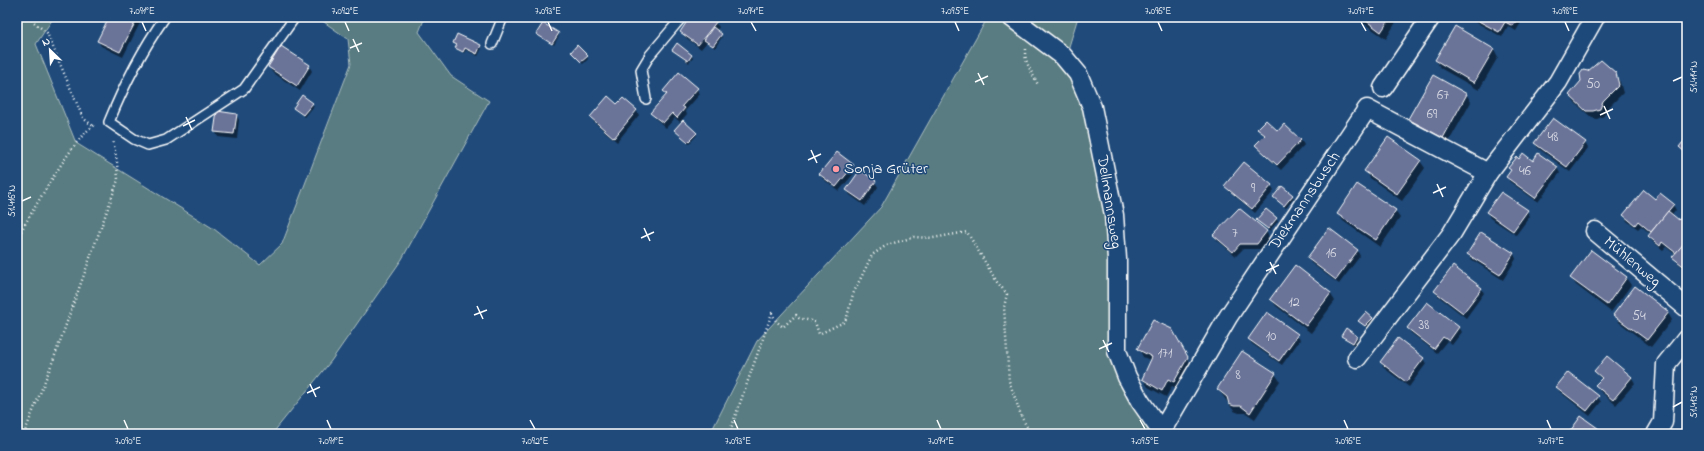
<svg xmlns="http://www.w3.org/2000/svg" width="1704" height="451" viewBox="0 0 1704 451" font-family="'Indie Flower',sans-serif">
<rect width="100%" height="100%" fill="#1f4a7a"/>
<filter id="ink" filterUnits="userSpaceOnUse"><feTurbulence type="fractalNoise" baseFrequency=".025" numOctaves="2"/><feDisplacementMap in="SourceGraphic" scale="8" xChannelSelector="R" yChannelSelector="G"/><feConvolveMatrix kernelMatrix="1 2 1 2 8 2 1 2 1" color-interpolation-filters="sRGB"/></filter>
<g filter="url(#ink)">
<g fill="#597c81" stroke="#acbec0">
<path d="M17,17H54L36,44L76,143L214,229L260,265L282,244L351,64L348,39L317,17H425L419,32L451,76L489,101L402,259L331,361L272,434H17Z"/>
<path d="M988,17H1078L1067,53L1112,215L1114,325L1161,434H710L757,341L881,207Z"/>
</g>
<g fill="#0007">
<path d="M110,17L119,21L121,17H136L140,23L123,57L101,46L98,41Z"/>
<path d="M146,17H156L154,21Z"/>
<path d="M691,17H713L712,19L719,27L716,31L722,37L715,48L707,42L701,49L685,37L682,32Z"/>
<path d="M1359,17H1399L1386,39L1362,22Z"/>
<path d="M1470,17H1519L1522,21L1516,31L1508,26L1502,37L1472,20Z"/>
<path d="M537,34H558L559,36L554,45Z"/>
<path d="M454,43L480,46L482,48L478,56L466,50L464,53L458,50L457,46Z"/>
<path d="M1494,49L1498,57L1479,90L1440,68L1436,60Z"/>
<path d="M673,50L691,55L693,58L689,63Z"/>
<path d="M572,52L587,56L588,59L583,64Z"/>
<path d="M309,66L312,71L300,91L272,72L269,67Z"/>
<path d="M1615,74L1620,82L1623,93L1607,109L1604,116L1597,119L1592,118L1574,102L1570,95Z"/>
<path d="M1433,76L1467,95L1471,102L1447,145L1414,126L1410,119Z"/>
<path d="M697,89L700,94L685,111L687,114L680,122L675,118L666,128L655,118L652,113L667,95L664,91Z"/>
<path d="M302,97L314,106L305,117L294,109Z"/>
<path d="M618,106L636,110L639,115L617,142L594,122L591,117Z"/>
<path d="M236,115L239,120L237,139L218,137L215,131Z"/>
<path d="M1259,129L1278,132L1301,140L1304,145L1281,170L1260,150L1257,145L1265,137Z"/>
<path d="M675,130L696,133L697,135L689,144Z"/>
<path d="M1687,139V156L1680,148Z"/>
<path d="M1535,143H1585L1588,148L1570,172L1538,148Z"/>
<path d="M1519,160L1557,168L1560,173L1538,202L1510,182L1507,177L1511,171L1510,168Z"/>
<path d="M1420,161L1425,168L1402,201L1370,178L1366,171Z"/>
<path d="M853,166L856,171L839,191L823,179L820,174Z"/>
<path d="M875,182L878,187L865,206L850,195L847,190Z"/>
<path d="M1226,186H1271L1274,191L1255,213L1229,191Z"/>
<path d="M1282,187L1294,198L1286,208L1274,197Z"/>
<path d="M1655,200L1673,205L1676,210L1672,215L1679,222L1687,218V271L1677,262L1674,257L1676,255L1666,247L1663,250L1652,241L1649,236L1651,234L1641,226L1638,229L1627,221L1625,216Z"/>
<path d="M1266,210L1278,221L1269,231L1258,220Z"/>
<path d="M1395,211L1400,218L1380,247L1343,221L1338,214Z"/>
<path d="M1527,211L1530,216L1516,235L1490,218L1487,212Z"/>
<path d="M1266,231L1269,237L1260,249H1243L1236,256L1217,240L1214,235Z"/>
<path d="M1482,233L1514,254L1516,259L1503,280L1471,259L1468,254Z"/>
<path d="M1357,250L1360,256L1339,284L1311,263L1308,258Z"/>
<path d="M1571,278H1626L1631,285L1611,312L1576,285Z"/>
<path d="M1481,288L1484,293L1466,318L1438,296L1435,291Z"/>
<path d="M1330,293L1335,301L1311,333L1276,306L1271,299Z"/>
<path d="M1668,313L1672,320L1651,347L1619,322L1615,315Z"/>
<path d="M1372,318L1373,321L1367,328L1360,321Z"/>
<path d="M1459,327L1462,332L1452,345L1447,341L1437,353L1411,333L1408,328Z"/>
<path d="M1172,330L1192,366L1178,389L1172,386L1166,397L1148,387L1143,379L1152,361L1143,357L1139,349Z"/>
<path d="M1297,335L1300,340L1282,365L1252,344L1249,339Z"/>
<path d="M1342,336L1357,337L1358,339L1354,345Z"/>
<path d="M1607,357L1632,378L1635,383L1616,405L1600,391L1597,386L1602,380L1595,372Z"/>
<path d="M1423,358L1426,364L1409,387L1384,368L1381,362Z"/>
<path d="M1275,374L1280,381L1255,419L1246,413H1239L1234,411L1218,389Z"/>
<path d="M1557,387L1598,397L1601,402L1590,416L1560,392Z"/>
</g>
<g fill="#6b7398" stroke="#fff">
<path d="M109,17L119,20L120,17H138L120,52L97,41Z"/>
<path d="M690,17H710L717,21L698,45L680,32Z"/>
<path d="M1361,17H1391L1381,32Z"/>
<path d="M1471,17H1518L1513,26L1505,22L1499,32Z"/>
<path d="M543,23L559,33L552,44L536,34Z"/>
<path d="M1455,26L1494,49L1474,83L1435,60Z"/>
<path d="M713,27L722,34L713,46L704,40Z"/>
<path d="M457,34L481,45L477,54L465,48L463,52L455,48L457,45L453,43Z"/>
<path d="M677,43L692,55L688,61L672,50Z"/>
<path d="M577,45L588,56L581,62L571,52Z"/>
<path d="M281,46L310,65L297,86L268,67Z"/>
<path d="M1601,60L1616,73L1619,85L1603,101L1600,109L1593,111H1586L1569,95L1581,81L1580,74L1583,70L1588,71Z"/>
<path d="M679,72L698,88L682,106L685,108L677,118L672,113L663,123L650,113L667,94L663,91Z"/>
<path d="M1433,75L1467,94L1443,138L1408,119Z"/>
<path d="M302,95L313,103L303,115L293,108Z"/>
<path d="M608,96L617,104L623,98L637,110L614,138L590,117Z"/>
<path d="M217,111L237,114L234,134L214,132Z"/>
<path d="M1553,118L1586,142L1567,167L1534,143Z"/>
<path d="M683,120L697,133L688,142L674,130Z"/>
<path d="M1266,120L1278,131L1284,124L1301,140L1277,165L1255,145L1265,135L1257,129Z"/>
<path d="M1388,137L1421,160L1397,194L1364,171Z"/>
<path d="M1687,137V154L1679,147Z"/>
<path d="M837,152L854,165L836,187L819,174Z"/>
<path d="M1523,153L1533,161L1538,153L1558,167L1535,198L1506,177L1511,170L1508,168L1517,157L1519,159Z"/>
<path d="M1244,162L1272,185L1252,209L1224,186Z"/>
<path d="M860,170L876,181L862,201L846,190Z"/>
<path d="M1357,184L1396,210L1376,240L1337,214Z"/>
<path d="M1282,186L1293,195L1284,206L1273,197Z"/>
<path d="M1644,190L1655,199L1660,193L1674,204L1651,232L1638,221L1635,225L1623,215Z"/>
<path d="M1501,192L1528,210L1513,231L1486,212Z"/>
<path d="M1239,208L1267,231L1257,244H1240L1233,252L1213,235Z"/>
<path d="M1266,209L1277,218L1268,229L1256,220Z"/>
<path d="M1668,211L1679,220L1684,214L1687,216V240L1676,253L1662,242L1660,246L1648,236Z"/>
<path d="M1329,228L1358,250L1336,280L1307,258Z"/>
<path d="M1481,232L1514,253L1500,275L1467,254Z"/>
<path d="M1687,240V269L1672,257Z"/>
<path d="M1591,250L1627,277L1607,305L1570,278Z"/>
<path d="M1295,265L1331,293L1306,326L1270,299Z"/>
<path d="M1453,266L1482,288L1463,313L1434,291Z"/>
<path d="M1635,286L1669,312L1647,340L1613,315Z"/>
<path d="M1427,302L1459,327L1449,341L1443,337L1434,349L1407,328Z"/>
<path d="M1267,312L1298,334L1279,361L1248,339Z"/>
<path d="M1366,312L1373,318L1365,326L1358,321Z"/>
<path d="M1153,320L1172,329L1188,357L1174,382L1168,379L1162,391L1142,379L1152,357L1137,349Z"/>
<path d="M1346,328L1357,336L1353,343L1341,336Z"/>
<path d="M1398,338L1424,358L1406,382L1380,362Z"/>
<path d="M1242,351L1276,373L1250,413L1241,406H1234L1229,404L1227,397L1217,389Z"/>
<path d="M1607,356L1632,377L1613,400L1595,385L1602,378L1594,371Z"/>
<path d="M1568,372L1599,396L1587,411L1556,387Z"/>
<path d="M1581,416L1602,431L1600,434H1568Z"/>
</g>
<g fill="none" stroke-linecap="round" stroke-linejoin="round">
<g stroke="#fff" stroke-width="12">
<g id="service">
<path d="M165,17C142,50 124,85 109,122L134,139L148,145L166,140L244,89L295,17"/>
<path d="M492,44L503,17"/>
<path d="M646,99L641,70L650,55L682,17"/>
</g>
</g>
<g stroke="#fff" stroke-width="21">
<g id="minor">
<path d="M1011,17L1063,56L1078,74L1092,107L1114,215L1117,259V351L1127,377L1140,401L1163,434"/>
<path d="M1383,88L1431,17"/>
<path d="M1595,231L1687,308"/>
<path d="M1357,358L1452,233L1488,173L1558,82L1595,17"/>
<path d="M1161,432L1228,317L1367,109L1488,173"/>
<path d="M1656,434L1663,422L1666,364L1687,338"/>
</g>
</g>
<g stroke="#fff" stroke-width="2.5" stroke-dasharray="1 3" stroke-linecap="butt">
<path d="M28,17L47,33L83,118L93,126"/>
<path d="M1025,49C1024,63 1033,73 1038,85"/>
<path d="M17,238C29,218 77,130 96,125"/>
<path d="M24,434L54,358L118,180L117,162L113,140"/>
<path d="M729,434L772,313L776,321L783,327L796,315L799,318L815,322L819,334L844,322L847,317L853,294L872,255L887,245L914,237L933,238L967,232L997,282L1007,294L1004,307L1009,381L1022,418L1031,434"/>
</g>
<use href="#service" stroke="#1f4a7a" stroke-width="9"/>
<use href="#minor" stroke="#1f4a7a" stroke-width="18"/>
</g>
</g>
<path fill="none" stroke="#fff" stroke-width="1.5" d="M142,22L146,31M345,22L349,31M548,22L552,31M751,22L756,31M955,22L959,31M1158,22L1162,31M1361,22L1366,31M1565,22L1569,31M353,39L359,52M350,48L362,43M978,73L984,85M1673,81L1682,77M975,82L988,76M1604,106L1610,119M1600,115L1613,109M186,117L192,130M183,126L195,120M811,150L817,163M808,160L821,154M1437,184L1443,197M1433,193L1446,187M22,201L31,197M644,228L650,241M641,238L654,232M1270,262L1276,274M1266,271L1279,265M477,306L483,319M474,315L487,310M1103,340L1109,352M1099,349L1112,343M310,384L316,397M307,393L320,387M1673,407L1682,402M124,420L128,429M327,420L331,429M530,420L535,429M734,420L738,429M937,420L941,429M1140,420L1145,429M1344,420L1348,429M1547,420L1551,429"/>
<circle fill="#ff9aa2" stroke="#1f4a7a" stroke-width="1.5" cx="836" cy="169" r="4"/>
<g text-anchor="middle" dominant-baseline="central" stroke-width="3" stroke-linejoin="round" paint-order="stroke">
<g font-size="14" fill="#dadce5">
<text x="1593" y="84">50</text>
<text x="1443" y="95">67</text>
<text x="1432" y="114">69</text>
<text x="1553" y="137">48</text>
<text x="1525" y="171">46</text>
<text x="1253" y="188">9</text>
<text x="1235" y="233">7</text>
<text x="1331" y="253">16</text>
<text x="1294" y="302">12</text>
<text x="1639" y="316">54</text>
<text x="1424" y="325">38</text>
<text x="1271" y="336">10</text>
<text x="1165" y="353">171</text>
<text x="1238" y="375">8</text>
</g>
<g font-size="16" fill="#fff" stroke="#1f4a7a" text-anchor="start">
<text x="844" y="169">Sonja Grüter</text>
</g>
<g font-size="16" fill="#fff" stroke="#1f4a7a">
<text transform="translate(1305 201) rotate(-56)">Diekmannsbusch</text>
<text transform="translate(1109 202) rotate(81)">Dellmannsweg</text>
<text transform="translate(1632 262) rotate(40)">Mühlenweg</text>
</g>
</g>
<rect width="1704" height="451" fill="none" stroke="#1f4a7a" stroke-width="44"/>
<g transform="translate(50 50) rotate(335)" stroke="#1f4a7a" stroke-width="3" paint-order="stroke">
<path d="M0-3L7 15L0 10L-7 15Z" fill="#ffffff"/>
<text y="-6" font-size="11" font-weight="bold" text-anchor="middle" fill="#ffffff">N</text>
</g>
<rect x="22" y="22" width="1660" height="407" fill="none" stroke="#fff" stroke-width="1.5"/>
<g font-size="10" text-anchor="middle" fill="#fff">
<text x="142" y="14">7.091°E</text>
<text x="345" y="14">7.092°E</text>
<text x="548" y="14">7.093°E</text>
<text x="751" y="14">7.094°E</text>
<text x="955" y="14">7.095°E</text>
<text x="1158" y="14">7.096°E</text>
<text x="1361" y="14">7.097°E</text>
<text x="1565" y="14">7.098°E</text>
<text transform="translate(1693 77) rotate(-90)" y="4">51.414°N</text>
<text transform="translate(11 201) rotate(-90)" y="4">51.416°N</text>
<text transform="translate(1693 402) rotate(-90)" y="4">51.413°N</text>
<text x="128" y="444">7.090°E</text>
<text x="331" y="444">7.091°E</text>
<text x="535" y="444">7.092°E</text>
<text x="738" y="444">7.093°E</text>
<text x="941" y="444">7.094°E</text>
<text x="1145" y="444">7.095°E</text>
<text x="1348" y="444">7.096°E</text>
<text x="1551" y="444">7.097°E</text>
</g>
</svg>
